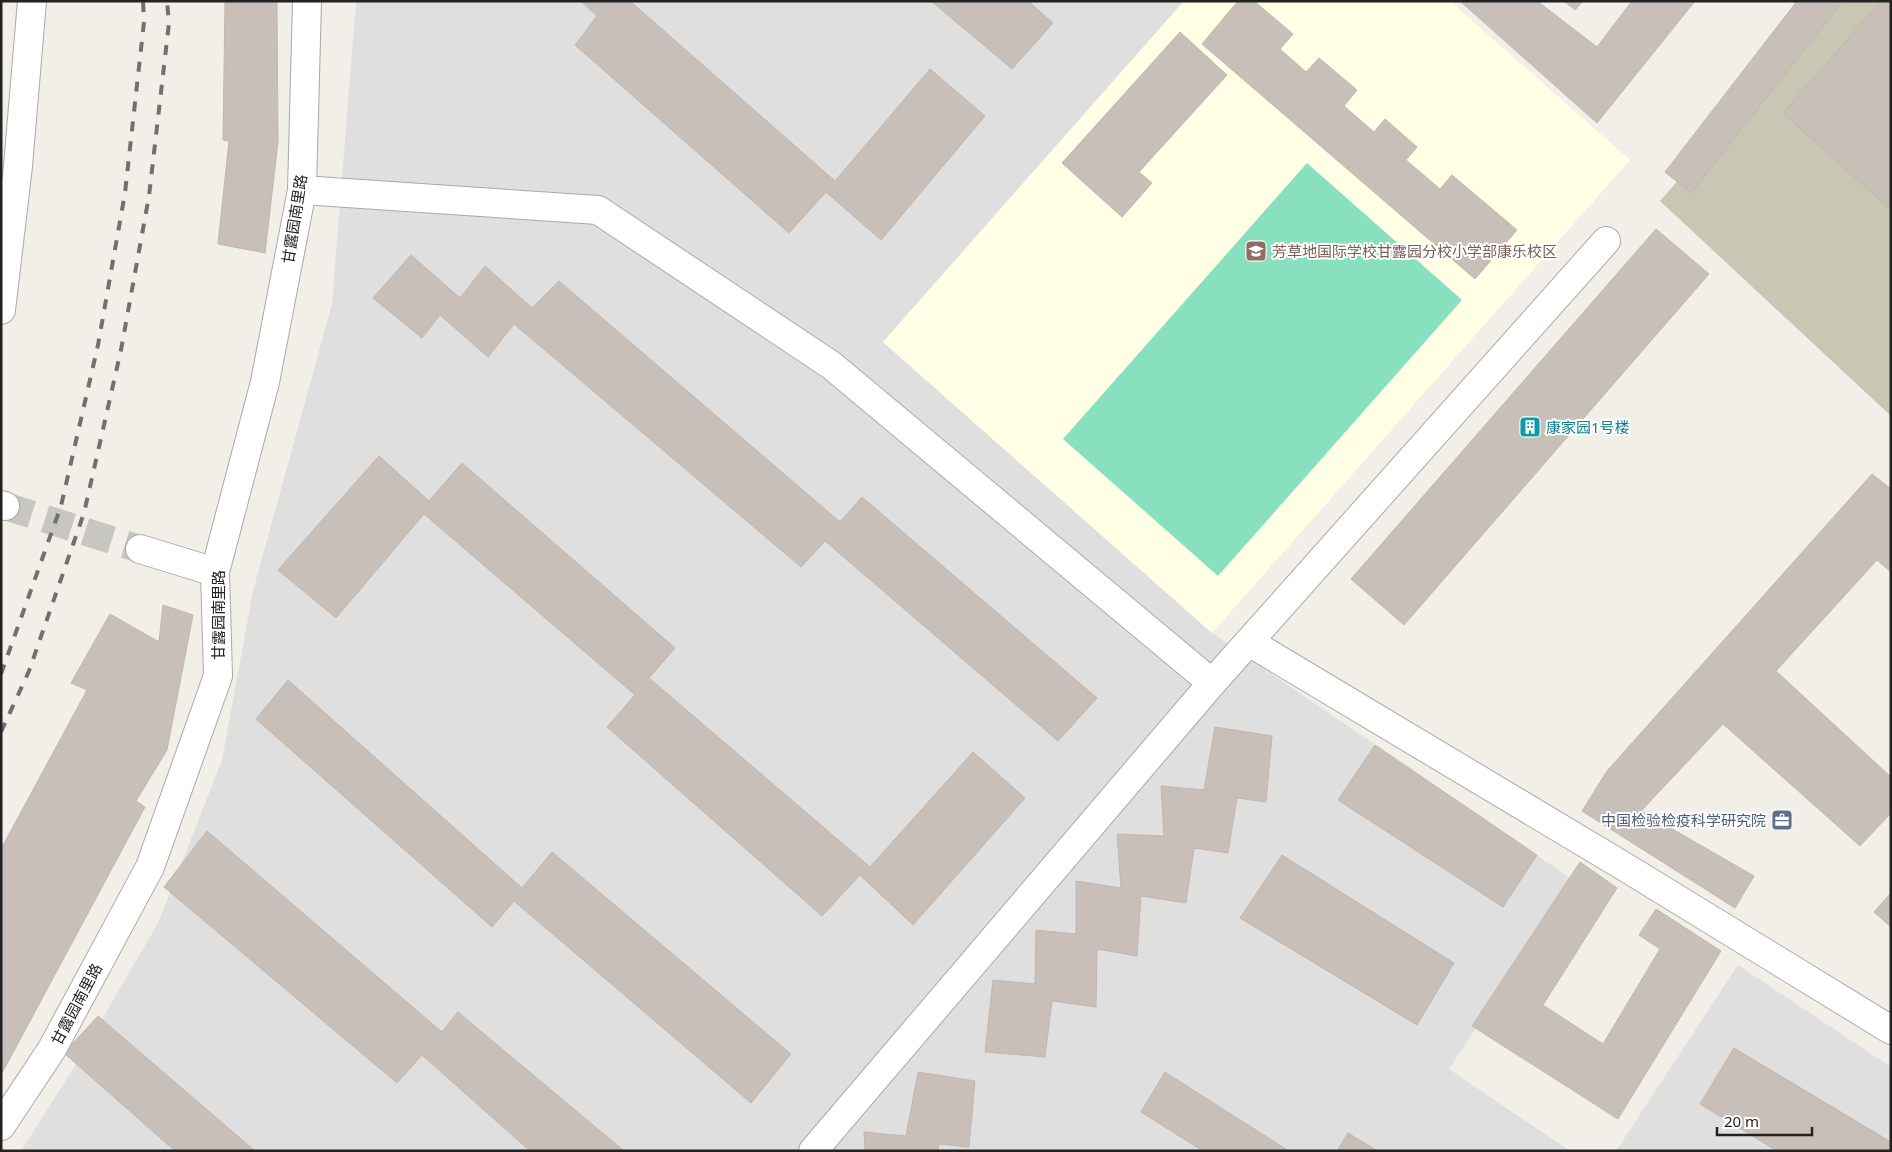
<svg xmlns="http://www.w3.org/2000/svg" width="1892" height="1152" viewBox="0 0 1892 1152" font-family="'Noto Sans','Noto Sans SC',sans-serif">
<rect width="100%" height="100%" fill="#f2efe9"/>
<g fill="#e0dfdf">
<path d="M356,1H1184L883,342L1212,633L1573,880L1449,1069L1570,1151H21L71,1072L158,923L222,760L253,591L332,304Z"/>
<path d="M1738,965L1891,1067V1151H1616Z"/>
</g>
<path fill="#ffffe5" d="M1184,1H1450L1630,160L1212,633L883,342Z"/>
<path fill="#c7c7b4" d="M1835,1H1891V416L1660,201Z"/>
<path fill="#88e0be" d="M1307,163L1462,300L1218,576L1063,439Z"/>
<g fill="#c7bfb8" stroke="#c4b6ab">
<path d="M225,1H277L278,142L265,253L218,244L229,141L223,140Z"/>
<path d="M581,1H630L835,181L930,69L985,116L881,240L826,192L789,233L575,45L597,16Z"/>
<path d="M931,1H1028L1053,23L1012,69Z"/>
<path d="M1238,1H1254L1293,34L1280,49L1306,72L1319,58L1357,90L1344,106L1374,132L1385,119L1417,147L1406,160L1440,189L1452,175L1517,230L1475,279L1202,44Z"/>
<path d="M1460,1H1537L1597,47L1632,1H1695L1597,123Z"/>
<path d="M1564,1H1583L1575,10Z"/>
<path d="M1797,1H1843L1691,193L1665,172Z"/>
<path d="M1881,1H1891V210L1783,113Z"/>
<path d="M1180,32L1227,75L1139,172L1152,183L1122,217L1062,163Z"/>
<path d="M1656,229L1709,274L1404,625L1351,579Z"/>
<path d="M411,255L460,298L485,266L532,308L559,281L840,522L862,497L1097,698L1058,741L825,541L801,567L514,324L488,357L440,315L422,338L373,298Z"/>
<path d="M379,456L429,501L462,463L675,648L649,678L870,867L973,752L1025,798L913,925L860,875L822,916L607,727L635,695L424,514L336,618L278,570Z"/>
<path d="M1872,474L1891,489V572L1877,560L1776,671L1891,777V813L1860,846L1723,724L1641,811L1754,876L1735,908L1582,811L1607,771Z"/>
<path d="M163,605L193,615L167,750L136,801L145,807L1,1075V849L87,690L71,683L110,614L159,642Z"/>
<path d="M288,680L522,888L552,852L791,1054L751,1103L514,901L492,927L256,719Z"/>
<path d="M1215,727L1272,736L1266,802L1237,798L1228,853L1194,848L1186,903L1141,896L1137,956L1097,949L1096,1007L1052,1001L1045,1057L985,1052L993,980L1035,984L1036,930L1076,934V881L1121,888L1117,834L1164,836L1161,786L1204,790Z"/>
<path d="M1375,745L1537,855L1503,907L1338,800Z"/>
<path d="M207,831L442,1032L458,1012L624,1151H530L422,1055L397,1083L164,887Z"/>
<path d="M1282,855L1454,963L1417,1025L1240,918Z"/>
<path d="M1580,862L1617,888L1543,1005L1603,1044L1660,949L1639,935L1656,909L1721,951L1618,1119L1472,1026Z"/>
<path d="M1891,893V927L1874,912Z"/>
<path d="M98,1016L255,1151H175L64,1053Z"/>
<path d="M1734,1048L1891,1142V1151H1777L1700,1104Z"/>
<path d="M918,1072L975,1081L969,1147L939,1144L938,1151H865L864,1132L906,1136Z"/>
<path d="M1165,1072L1289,1151H1203L1141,1112Z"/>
<path d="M1348,1133L1378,1151H1337Z"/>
</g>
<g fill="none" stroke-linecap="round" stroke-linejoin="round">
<path stroke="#c8c6c1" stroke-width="28" stroke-dasharray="28 14" stroke-linecap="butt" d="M5,506L140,549"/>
<g stroke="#a9a9a9" stroke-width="30">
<g id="minor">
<path d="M302,190L598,210L831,365L1212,683"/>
<path d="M1,310L18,166L32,1"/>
<path d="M1,505L5,506"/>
<path d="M140,549L215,572"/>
<path d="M1249,642L1625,867L1891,1030"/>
<path d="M1,1126L52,1049L150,867L218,676L215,572L265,382L302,190L307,1"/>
<path d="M813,1151L1212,683L1606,241"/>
</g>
</g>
<use href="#minor" stroke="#fff" stroke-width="28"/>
<g stroke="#707070" stroke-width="4" stroke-dasharray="10 10" stroke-linecap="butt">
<path d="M1,674L61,506L98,345L125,193L144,22L143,1"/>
<path d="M1,732L29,671L84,513L121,350L149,196L169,23L167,1"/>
</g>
</g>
<defs>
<g id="school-square" transform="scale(1.125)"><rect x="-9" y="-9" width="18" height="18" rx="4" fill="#8d6e63" stroke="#fff"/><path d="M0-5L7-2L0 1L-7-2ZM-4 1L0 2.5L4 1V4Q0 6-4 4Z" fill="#fff"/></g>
<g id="building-square" transform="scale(1.125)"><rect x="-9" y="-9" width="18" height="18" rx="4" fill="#0f9aa8" stroke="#fff"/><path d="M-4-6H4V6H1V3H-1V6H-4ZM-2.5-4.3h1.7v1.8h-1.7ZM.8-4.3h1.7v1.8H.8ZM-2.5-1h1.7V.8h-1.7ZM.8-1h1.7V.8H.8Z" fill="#fff"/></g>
<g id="office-square" transform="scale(1.125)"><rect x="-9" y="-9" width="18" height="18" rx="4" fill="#5c6f8a" stroke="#fff"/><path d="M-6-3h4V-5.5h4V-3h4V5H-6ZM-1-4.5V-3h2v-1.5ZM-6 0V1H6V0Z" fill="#fff"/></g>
</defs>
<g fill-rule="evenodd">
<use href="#school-square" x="1256" y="251"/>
<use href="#building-square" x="1530" y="427"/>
<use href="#office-square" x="1782" y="820"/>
</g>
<g text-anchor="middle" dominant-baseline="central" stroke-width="4" stroke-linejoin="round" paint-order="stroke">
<g font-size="15" fill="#222" stroke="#fff">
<text transform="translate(294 219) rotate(-81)">甘露园南里路</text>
<text transform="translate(218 615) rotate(-90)">甘露园南里路</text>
<text transform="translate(76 1004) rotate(-62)">甘露园南里路</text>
</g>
<g font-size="15" fill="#785e54" stroke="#fff" text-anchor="start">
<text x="1272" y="251">芳草地国际学校甘露园分校小学部康乐校区</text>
</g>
<g font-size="15" fill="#0d838f" stroke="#fff" text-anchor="start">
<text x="1546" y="427">康家园1号楼</text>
</g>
<g font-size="15" fill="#4e5e75" stroke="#fff" text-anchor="end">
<text x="1766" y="820">中国检验检疫科学研究院</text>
</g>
</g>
<rect width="1892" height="1152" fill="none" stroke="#222222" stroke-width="5"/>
<path d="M1717 1127v8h95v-8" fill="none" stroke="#222222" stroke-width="2.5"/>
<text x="1724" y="1127" font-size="15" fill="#222222" stroke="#ffffff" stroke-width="4" paint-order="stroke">20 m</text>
</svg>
